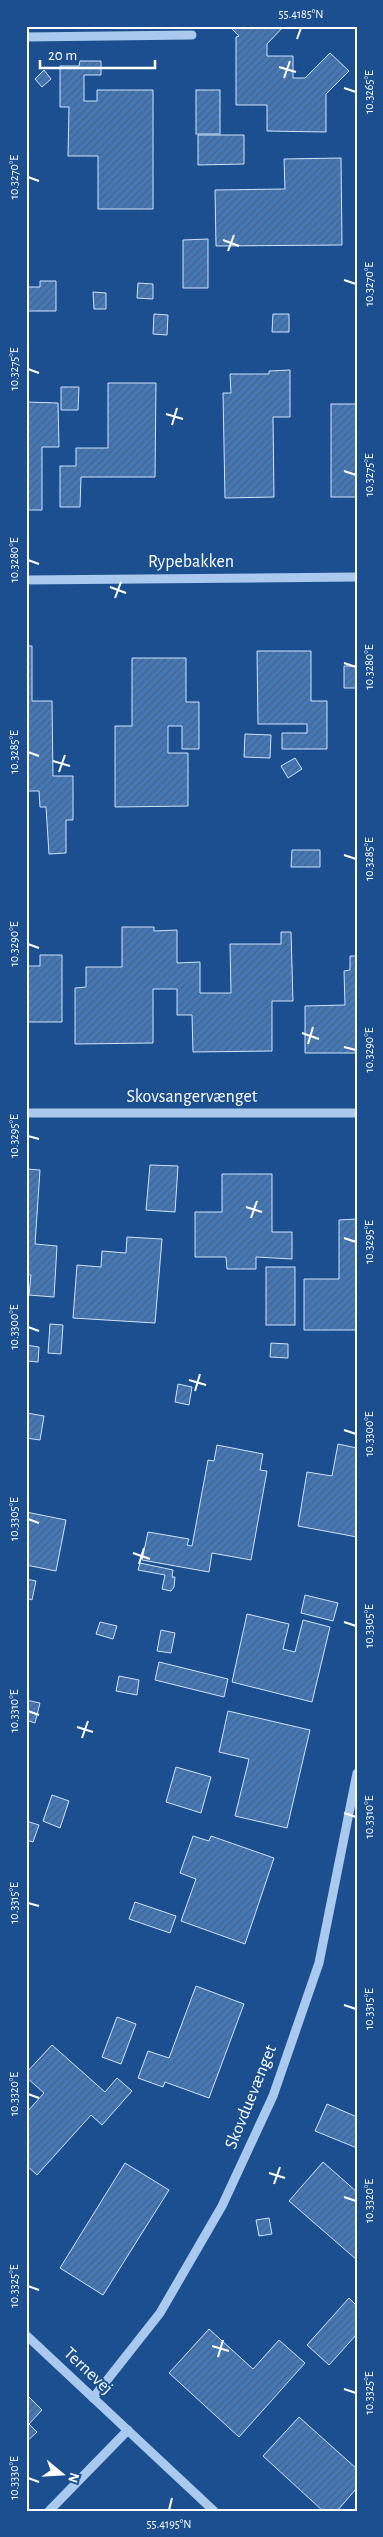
<svg xmlns="http://www.w3.org/2000/svg" width="383" height="2537" viewBox="0 0 383 2537" font-family="'Alegreya Sans',sans-serif">
<defs>
<pattern id="building-hatch" width="6" height="6" patternUnits="userSpaceOnUse" patternTransform="scale(1.25)"><rect width="6" height="6" fill="#4478b7"/><path d="M-1 1l2-2M0 6l6-6M5 7l2-2" fill="none" stroke="#486282"/></pattern>
</defs>
<rect width="100%" height="100%" fill="#1b4f8f"/>
<g fill="url(#building-hatch)" stroke="#cfe3fa">
<path d="M235,26H284L267,44V56H293V78H305L330,53L349,71L326,94V132L267,131V105H236V37L239,36L232,29Z"/>
<path d="M80,61H101V75H84V101H97V90H153V209H98V156H68L69,107H60V66H79Z"/>
<path d="M44,70L51,79L42,87L35,79Z"/>
<rect x="196" y="90" width="24" height="44"/>
<path d="M198,135H244V164L198,165Z"/>
<path d="M341,158L342,245L216,246L215,190L285,189L284,159Z"/>
<rect x="26" y="170" width="2" height="115"/>
<path d="M208,239V288H183V240Z"/>
<path d="M40,281H56V311H26V287H40Z"/>
<path d="M138,283L153,284V299L137,298Z"/>
<path d="M93,292L106,293V309H94Z"/>
<path d="M154,314L168,315L167,335L153,334Z"/>
<path d="M273,314H289V332H272Z"/>
<path d="M290,370V417H273L274,497L225,498L223,393H231L230,374H269V371Z"/>
<path d="M108,383H156L155,477H81L80,507H60V466H76V448H108Z"/>
<path d="M61,387H79L78,410H61Z"/>
<path d="M26,402L58,403L59,447H42V510H26Z"/>
<rect x="331" y="404" width="26" height="93"/>
<path d="M26,646H32V701H52L53,776H73V820H66V853L49,854L46,807H40L39,791H26Z"/>
<path d="M257,651H311V701H327V749H282V733H307V724H258Z"/>
<path d="M132,658H186V702H199V749H182V726H168V753H188V806L115,807V726H132Z"/>
<path d="M356,661H357V693L355,688H344V666H356Z"/>
<path d="M245,734L271,735L270,758L244,757Z"/>
<path d="M295,758L302,769L288,778L281,766Z"/>
<path d="M292,850H320V867H291Z"/>
<path d="M122,927H154V931L177,930V963L200,962V993H231L230,944H281V932H291L293,1001H272V1051L193,1052L192,1015H177V989H153V1043L75,1044V988L86,987V967H122Z"/>
<path d="M40,955H62V1022H26V966H40Z"/>
<path d="M350,956H357V1053H305V1006L345,1005L344,971L350,970Z"/>
<path d="M150,1165L178,1166L175,1212L146,1210Z"/>
<path d="M26,1169L40,1170L35,1244L57,1246L54,1297L29,1295L31,1275L26,1274Z"/>
<path d="M222,1174H272V1232H292V1259L256,1257V1269H227L226,1257H195V1212H222Z"/>
<path d="M357,1219V1330H304V1279H339V1220Z"/>
<path d="M127,1237L162,1239L155,1323L73,1318L77,1265L101,1267L102,1251L126,1253Z"/>
<rect x="266" y="1267" width="29" height="58"/>
<path d="M50,1324L63,1325L61,1354L48,1353Z"/>
<path d="M271,1343L288,1344V1358L270,1357Z"/>
<path d="M26,1345L39,1347L38,1362L26,1361Z"/>
<path d="M178,1384L192,1387L189,1405L175,1402Z"/>
<path d="M26,1410L27,1413L44,1416L40,1440L26,1438Z"/>
<path d="M338,1444L357,1448V1537L298,1526L307,1472L332,1476Z"/>
<path d="M217,1445L263,1454L260,1470L267,1471L251,1560L212,1553L209,1572L142,1560L148,1532L189,1539L187,1545L192,1546L208,1460L214,1461Z"/>
<path d="M26,1512L66,1520L56,1571L26,1565Z"/>
<path d="M140,1563L173,1570L172,1577H175L174,1587L171,1591L162,1589L165,1575L138,1570Z"/>
<path d="M26,1579L36,1581L32,1600L26,1598Z"/>
<path d="M305,1595L338,1603L333,1621L301,1613Z"/>
<path d="M247,1614L289,1624L283,1649L295,1652L303,1620L330,1627L312,1702L232,1682Z"/>
<path d="M100,1622L117,1626L113,1639L96,1634Z"/>
<path d="M161,1630L175,1633L171,1653L157,1651Z"/>
<path d="M159,1662L228,1679L224,1697L155,1680Z"/>
<path d="M119,1676L139,1680L137,1695L116,1691Z"/>
<path d="M26,1700L40,1703L35,1723L26,1720Z"/>
<path d="M228,1711L310,1730L287,1828L235,1816L249,1759L219,1752Z"/>
<path d="M176,1767L211,1777L201,1813L166,1802Z"/>
<path d="M52,1795L69,1801L60,1828L43,1821Z"/>
<path d="M26,1821L39,1825L33,1842L26,1840Z"/>
<path d="M193,1836L209,1841L211,1836L274,1858L245,1944L181,1921L196,1879L180,1873Z"/>
<path d="M135,1902L176,1916L170,1933L129,1919Z"/>
<path d="M196,1986L244,2004L209,2098L165,2082L163,2087L138,2078L148,2051L169,2058Z"/>
<path d="M117,2017L136,2024L121,2064L102,2057Z"/>
<path d="M52,2045L105,2092L117,2078L132,2091L102,2125L91,2115L37,2175L26,2165V2113L44,2093L26,2077V2073Z"/>
<path d="M327,2104L357,2117V2148L315,2131Z"/>
<path d="M323,2162L357,2192V2260L289,2201Z"/>
<path d="M125,2163L169,2190L103,2295L60,2268Z"/>
<path d="M269,2218L272,2234L259,2236L256,2220Z"/>
<path d="M349,2298L357,2306V2334L329,2365L307,2345Z"/>
<path d="M209,2329L253,2369L279,2340L305,2363L239,2437L169,2373Z"/>
<path d="M26,2394L42,2410L29,2424L37,2432L26,2442Z"/>
<path d="M299,2417L357,2469V2488L337,2511H323L263,2456Z"/>
</g>
<g fill="none" stroke-linecap="round" stroke-linejoin="round">
<g stroke="#a9c9ee" stroke-width="9">
<path d="M26,37L192,35"/>
<path d="M26,580L357,577"/>
<path d="M26,1113H357"/>
<path d="M26,2335L214,2511"/>
<path d="M93,2398L160,2313L222,2206L273,2096L319,1963L357,1773"/>
<path d="M49,2511L128,2430"/>
</g>
</g>
<path fill="none" stroke="#fff" stroke-width="2" d="M297,39L301,28M279,67L296,72M284,78L290,61M344,88L356,92M28,177L39,181M223,240L239,246M228,251L234,235M344,280L356,284M28,369L39,373M166,414L183,419M172,425L177,408M344,471L356,475M28,560L39,564M110,587L126,593M115,598L121,582M344,663L356,667M28,752L39,756M53,761L70,766M59,772L65,755M344,855L356,859M28,944L39,948M302,1033L319,1039M308,1044L313,1027M344,1047L356,1050M28,1136L39,1139M246,1207L262,1212M251,1218L257,1201M344,1238L356,1242M28,1327L39,1331M189,1380L206,1385M195,1391L200,1374M344,1430L356,1434M28,1519L39,1523M133,1553L150,1559M139,1564L144,1548M344,1622L356,1626M28,1711L39,1715M77,1727L93,1732M82,1738L88,1721M344,1813L356,1817M28,1903L39,1906M344,2005L356,2009M28,2094L39,2098M269,2173L285,2178M274,2184L280,2167M344,2197L356,2201M28,2286L39,2290M212,2346L229,2351M218,2357L223,2340M344,2389L356,2393M28,2478L39,2482M169,2510L172,2498"/>
<g text-anchor="middle" dominant-baseline="central" stroke-width="4" stroke-linejoin="round" paint-order="stroke">
<g font-size="18" fill="#fff" stroke="#1b4f8f">
<text x="191" y="562">Rypebakken</text>
<text x="192" y="1097">Skovsangervænget</text>
<text transform="translate(251 2097) rotate(-68)">Skovduevænget</text>
<text transform="translate(88 2371) rotate(43)">Ternevej</text>
</g>
</g>
<rect width="383" height="2537" fill="none" stroke="#1b4f8f" stroke-width="55"/>
<g transform="translate(62 2474) rotate(108)" stroke="#1b4f8f" stroke-width="4" paint-order="stroke">
<path d="M0-4L9 19L0 12L-9 19Z" fill="#ffffff"/>
<text y="-8" font-size="14" font-weight="bold" text-anchor="middle" fill="#ffffff">N</text>
</g>
<path d="M40 60v8h115v-8" fill="none" stroke="#ffffff" stroke-width="2.5"/>
<text x="48" y="60" font-size="15" fill="#ffffff" stroke="#1b4f8f" stroke-width="4" paint-order="stroke">20 m</text>
<rect x="28" y="28" width="328" height="2482" fill="none" stroke="#fff" stroke-width="2"/>
<g font-size="12" text-anchor="middle" fill="#fff">
<text x="301" y="18">55.4185°N</text>
<text transform="translate(369 92) rotate(-90)" y="4">10.3265°E</text>
<text transform="translate(14 177) rotate(-90)" y="4">10.3270°E</text>
<text transform="translate(369 284) rotate(-90)" y="4">10.3270°E</text>
<text transform="translate(14 369) rotate(-90)" y="4">10.3275°E</text>
<text transform="translate(369 475) rotate(-90)" y="4">10.3275°E</text>
<text transform="translate(14 560) rotate(-90)" y="4">10.3280°E</text>
<text transform="translate(369 667) rotate(-90)" y="4">10.3280°E</text>
<text transform="translate(14 752) rotate(-90)" y="4">10.3285°E</text>
<text transform="translate(369 859) rotate(-90)" y="4">10.3285°E</text>
<text transform="translate(14 944) rotate(-90)" y="4">10.3290°E</text>
<text transform="translate(369 1050) rotate(-90)" y="4">10.3290°E</text>
<text transform="translate(14 1136) rotate(-90)" y="4">10.3295°E</text>
<text transform="translate(369 1242) rotate(-90)" y="4">10.3295°E</text>
<text transform="translate(14 1327) rotate(-90)" y="4">10.3300°E</text>
<text transform="translate(369 1434) rotate(-90)" y="4">10.3300°E</text>
<text transform="translate(14 1519) rotate(-90)" y="4">10.3305°E</text>
<text transform="translate(369 1626) rotate(-90)" y="4">10.3305°E</text>
<text transform="translate(14 1711) rotate(-90)" y="4">10.3310°E</text>
<text transform="translate(369 1817) rotate(-90)" y="4">10.3310°E</text>
<text transform="translate(14 1903) rotate(-90)" y="4">10.3315°E</text>
<text transform="translate(369 2009) rotate(-90)" y="4">10.3315°E</text>
<text transform="translate(14 2094) rotate(-90)" y="4">10.3320°E</text>
<text transform="translate(369 2201) rotate(-90)" y="4">10.3320°E</text>
<text transform="translate(14 2286) rotate(-90)" y="4">10.3325°E</text>
<text transform="translate(369 2393) rotate(-90)" y="4">10.3325°E</text>
<text transform="translate(14 2478) rotate(-90)" y="4">10.3330°E</text>
<text x="169" y="2528">55.4195°N</text>
</g>
</svg>
